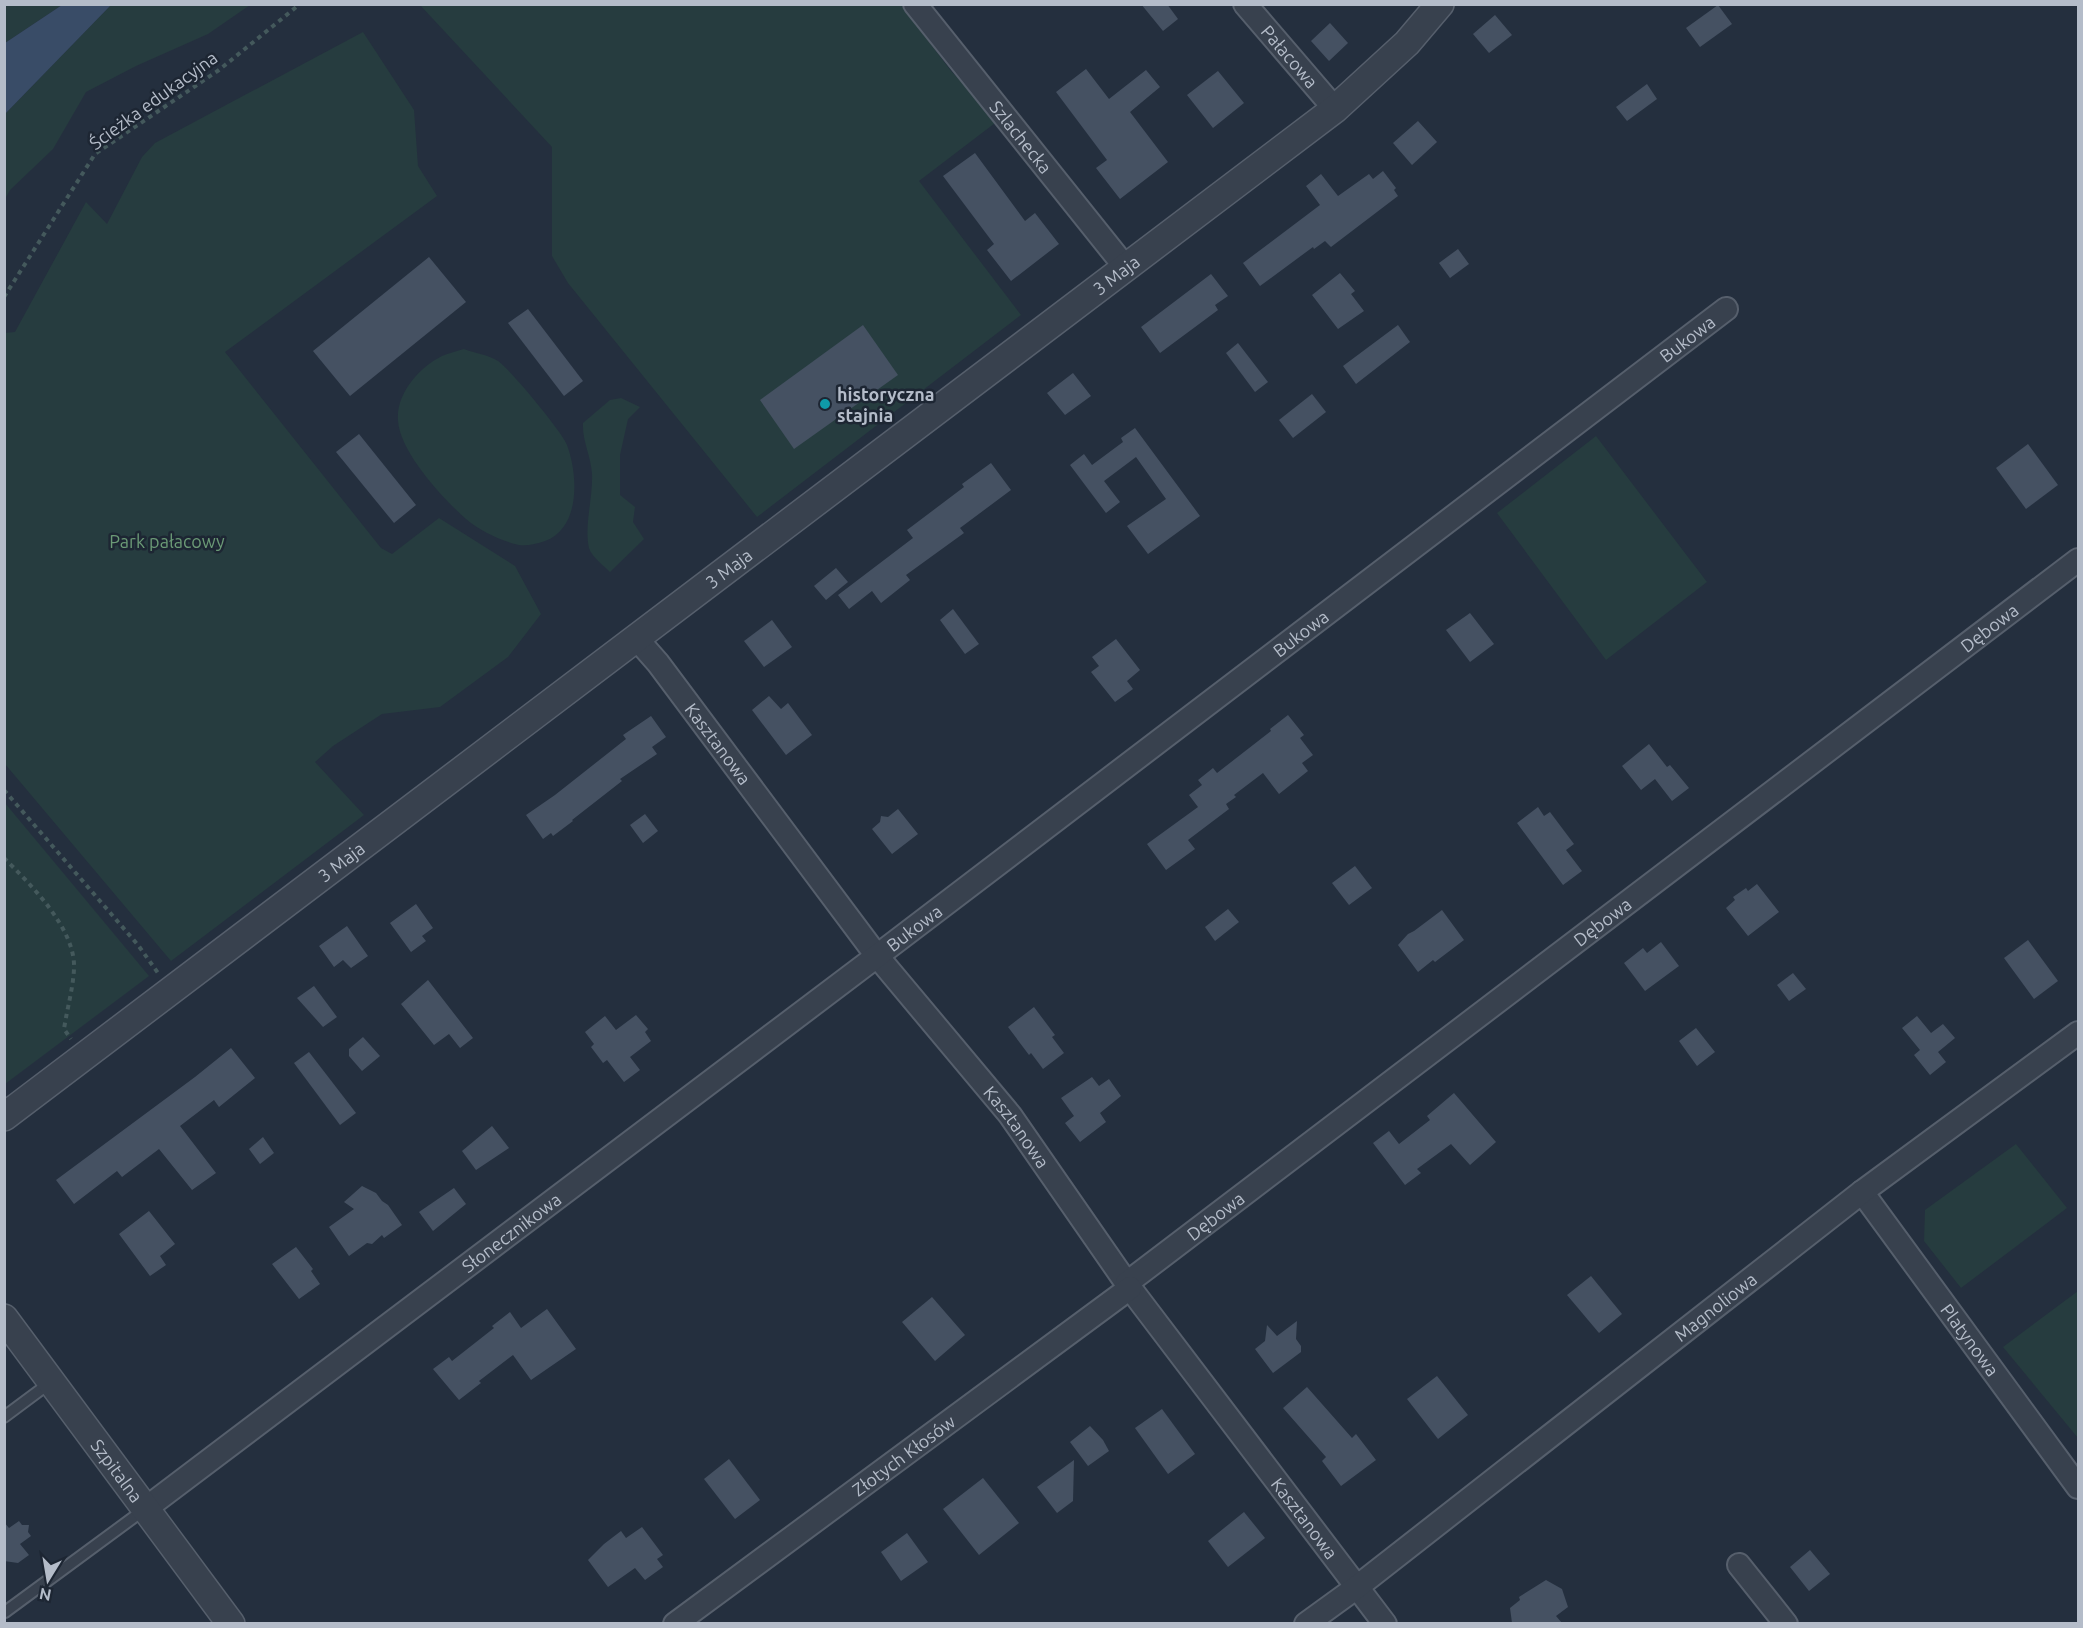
<svg xmlns="http://www.w3.org/2000/svg" width="2083" height="1628" viewBox="0 0 2083 1628" font-family="Ubuntu,sans-serif">
<rect width="100%" height="100%" fill="#242f3e"/>
<g fill="#263c3f">
<path d="M5,5H62L5,43Z"/>
<path d="M111,5H250L208,34L136,66L86,92L53,149L10,190L5,199V114Z"/>
<path d="M420,5H901L951,71L999,120L919,181L1021,315L757,517L568,283L552,256V147Z"/>
<path d="M363,32L414,110L418,166L437,196L225,352L381,548L392,554L439,518L515,566L541,614L508,657L440,707L382,714L333,746L315,762L364,815L171,961L5,764V333L15,332L86,202L107,224L142,157L155,143Z"/>
<path d="M464,349C474,353 489,355 498,361C510,369 563,433 567,445C578,474 581,528 545,541C536,544 528,546 519,545C501,541 480,531 466,519C443,499 399,451 398,420C396,393 420,367 442,356C449,353 457,351 464,349Z"/>
<path d="M621,398L640,407L628,419L620,455V495L635,507L633,522L644,539L610,572C604,566 591,556 589,548C584,526 593,498 592,474C591,456 582,441 583,423L610,400Z"/>
<path d="M1596,436L1707,582L1606,660L1497,513Z"/>
<path d="M5,803L149,976L5,1084H4Z"/>
<path d="M2016,1144L2067,1208L1961,1288L1924,1241L1925,1210Z"/>
<path d="M2078,1291V1438L2003,1347Z"/>
</g>
<path fill="#394c67" d="M62,5H111L5,114V43Z"/>
<g fill="#455162">
<path d="M1141,4H1167L1178,19L1163,31Z"/>
<path d="M1718,5L1732,24L1700,47L1686,28Z"/>
<path d="M1495,15L1512,35L1489,53L1473,34Z"/>
<path d="M1330,23L1348,43L1329,61L1311,41Z"/>
<path d="M1086,69L1109,99L1146,70L1160,87L1130,112L1168,162L1120,199L1096,168L1107,160L1056,92Z"/>
<path d="M1218,71L1244,103L1213,128L1187,95Z"/>
<path d="M1647,84L1657,99L1627,121L1616,107Z"/>
<path d="M1418,121L1437,142L1412,165L1393,143Z"/>
<path d="M975,153L1025,221L1035,213L1059,244L1011,281L987,250L994,244L943,176Z"/>
<path d="M1383,171L1396,188L1394,190L1398,196L1331,247L1325,241L1314,249L1313,247L1260,286L1243,263L1320,205L1306,186L1321,174L1338,196L1369,174L1373,179Z"/>
<path d="M1458,249L1469,264L1450,278L1439,263Z"/>
<path d="M429,257L466,302L350,396L313,351Z"/>
<path d="M1340,273L1355,291L1351,294L1364,311L1338,329L1312,295Z"/>
<path d="M1211,274L1228,296L1215,305L1218,310L1160,353L1141,327Z"/>
<path d="M528,309L583,381L564,396L508,323Z"/>
<path d="M863,325L898,375L794,449L760,400Z"/>
<path d="M1398,325L1410,342L1356,384L1343,366Z"/>
<path d="M1238,343L1268,382L1255,392L1226,353Z"/>
<path d="M1073,373L1091,396L1065,415L1047,393Z"/>
<path d="M1312,394L1326,412L1293,438L1279,420Z"/>
<path d="M1135,428L1200,516L1148,554L1127,526L1166,499L1136,457L1104,481L1120,502L1106,513L1070,465L1084,454L1092,465L1123,442L1121,438Z"/>
<path d="M359,434L416,505L394,523L336,452Z"/>
<path d="M2028,444L2058,485L2026,509L1996,468Z"/>
<path d="M991,463L1011,490L960,528L964,533L906,575L910,580L881,603L872,591L849,609L838,595L913,538L907,530L964,487L962,484Z"/>
<path d="M836,568L848,582L826,600L814,586Z"/>
<path d="M953,609L979,644L965,654L940,620Z"/>
<path d="M1470,613L1494,644L1470,662L1446,630Z"/>
<path d="M772,620L792,647L764,667L744,641Z"/>
<path d="M1116,639L1140,670L1127,681L1133,689L1115,702L1091,672L1099,666L1092,657Z"/>
<path d="M769,696L781,709L788,703L812,735L786,755L752,710Z"/>
<path d="M1288,715L1304,735L1300,738L1313,755L1302,763L1308,771L1279,794L1263,773L1234,795L1236,797L1226,804L1229,809L1188,840L1195,849L1166,870L1147,844L1198,807L1189,795L1202,785L1198,780L1213,768L1217,773L1271,731L1270,729Z"/>
<path d="M651,716L666,737L652,747L657,754L620,779L622,781L572,820L573,821L553,836L551,833L543,839L526,815L555,795L626,739L623,735Z"/>
<path d="M1649,744L1667,767L1670,765L1689,788L1672,801L1655,779L1641,790L1622,766Z"/>
<path d="M1538,807L1544,816L1550,812L1574,844L1566,850L1582,871L1563,885L1517,823Z"/>
<path d="M898,809L918,834L892,854L872,829L880,822L881,816L888,817Z"/>
<path d="M645,814L658,831L643,843L630,825Z"/>
<path d="M1355,866L1372,888L1349,905L1332,883Z"/>
<path d="M1757,884L1779,912L1748,936L1726,908L1735,900L1733,897L1746,888L1748,891Z"/>
<path d="M416,904L433,928L422,936L426,941L411,952L390,923Z"/>
<path d="M1228,909L1239,922L1215,941L1205,927Z"/>
<path d="M1442,910L1464,940L1435,962L1433,960L1418,972L1398,945L1408,934L1414,931Z"/>
<path d="M347,926L368,956L351,968L343,960L334,967L319,946Z"/>
<path d="M2028,940L2058,981L2034,999L2004,958Z"/>
<path d="M1661,942L1679,966L1645,991L1624,963L1643,948L1647,953Z"/>
<path d="M1793,973L1806,989L1789,1001L1777,985Z"/>
<path d="M428,980L473,1038L460,1048L449,1034L434,1045L401,1004Z"/>
<path d="M314,986L337,1017L323,1027L297,998Z"/>
<path d="M1034,1007L1055,1035L1052,1037L1064,1053L1043,1069L1031,1053L1029,1055L1008,1027Z"/>
<path d="M636,1015L648,1029L645,1032L651,1041L630,1057L640,1070L624,1082L607,1060L603,1063L591,1047L594,1044L585,1032L605,1016L616,1030Z"/>
<path d="M1917,1016L1931,1033L1943,1024L1955,1038L1938,1052L1946,1062L1930,1075L1914,1055L1920,1050L1902,1028Z"/>
<path d="M1696,1028L1715,1052L1697,1066L1679,1041Z"/>
<path d="M363,1037L380,1056L362,1071L349,1056V1049Z"/>
<path d="M231,1048L255,1078L219,1107L214,1100L180,1126L216,1173L192,1190L159,1149L122,1177L117,1171L74,1204L56,1180L195,1077Z"/>
<path d="M309,1052L356,1113L340,1125L294,1063Z"/>
<path d="M1092,1077L1099,1086L1109,1079L1121,1096L1100,1113L1106,1122L1080,1142L1065,1123L1074,1116L1061,1098Z"/>
<path d="M1454,1093L1496,1142L1470,1165L1451,1144L1417,1169L1421,1173L1405,1185L1373,1143L1389,1131L1399,1144L1430,1120L1427,1116Z"/>
<path d="M492,1126L509,1148L476,1170L462,1151Z"/>
<path d="M263,1137L274,1153L260,1164L249,1149Z"/>
<path d="M362,1186L376,1193L382,1201L388,1205L402,1225L384,1238L382,1235L372,1244L367,1243L349,1256L329,1227L354,1209L344,1202Z"/>
<path d="M454,1188L466,1204L433,1231L419,1212Z"/>
<path d="M149,1211L175,1244L160,1256L166,1265L150,1276L119,1234Z"/>
<path d="M296,1247L313,1269L311,1271L320,1284L299,1299L272,1264Z"/>
<path d="M1591,1276L1622,1314L1599,1333L1567,1295Z"/>
<path d="M932,1297L965,1335L935,1361L902,1322Z"/>
<path d="M547,1309L576,1349L531,1380L513,1355L479,1381L481,1383L459,1400L433,1369L449,1357L452,1361L494,1328L492,1326L510,1312L521,1328Z"/>
<path d="M1297,1321L1296,1339L1301,1346V1352L1273,1373L1255,1349L1265,1341L1267,1325L1277,1336Z"/>
<path d="M1437,1376L1468,1415L1438,1439L1407,1399Z"/>
<path d="M1307,1387L1352,1438L1356,1434L1376,1460L1341,1486L1322,1461L1326,1457L1283,1408Z"/>
<path d="M1162,1409L1195,1454L1168,1474L1135,1428Z"/>
<path d="M1090,1426L1103,1440L1109,1451L1088,1466L1070,1442Z"/>
<path d="M729,1459L760,1500L735,1519L704,1479Z"/>
<path d="M1074,1460L1073,1501L1057,1513L1037,1487Z"/>
<path d="M983,1478L1019,1523L979,1555L943,1509Z"/>
<path d="M1244,1512L1265,1538L1228,1567L1208,1541Z"/>
<path d="M19,1521L22,1525H29L28,1532L31,1536L20,1544L29,1555L18,1563L4,1561V1522L9,1528Z"/>
<path d="M642,1527L663,1555L657,1559L663,1567L645,1580L635,1568L608,1587L588,1560L604,1544L621,1531L626,1538Z"/>
<path d="M907,1533L928,1562L901,1581L881,1552Z"/>
<path d="M1810,1550L1830,1574L1809,1591L1790,1567Z"/>
<path d="M1546,1580L1562,1589L1568,1607L1556,1616L1562,1623H1512L1510,1608L1520,1600L1519,1597Z"/>
</g>
<g fill="none" stroke-linecap="round" stroke-linejoin="round">
<g stroke="#565f6c" stroke-width="14">
<g id="service">
<path d="M4,1417L51,1382"/>
<path d="M5,1612L145,1509"/>
</g>
</g>
<g stroke="#565f6c" stroke-width="26">
<g id="minor">
<path id="s1" d="M915,4L1126,268"/>
<path id="s2" d="M1245,4L1335,109"/>
<path id="s3" d="M636,638L658,663L877,956L1010,1115L1130,1288L1385,1624"/>
<path id="s4" d="M1862,1192L2078,1487"/>
<path id="s5" d="M1127,1283L2078,560"/>
<path id="s6" d="M145,1509L877,956L1726,309"/>
<path d="M1739,1565L1786,1624"/>
<path id="s7" d="M675,1624L1130,1288"/>
<path id="s8" d="M1306,1624L1357,1587L1862,1192L2078,1033"/>
</g>
</g>
<g stroke="#565f6c" stroke-width="30">
<g id="tertiary">
<path id="s9" d="M4,1117L1335,109L1407,43L1440,4"/>
<path id="s10" d="M4,1318L231,1624"/>
</g>
</g>
<g stroke="#44595c" stroke-width="4" stroke-dasharray="4.5 4.5" stroke-linecap="butt">
<path d="M4,297L95,154L219,70L300,4"/>
<path d="M4,790L138,945L158,973"/>
<path d="M4,858C31,885 76,929 74,969C73,989 67,1009 64,1029L71,1039"/>
</g>
<use href="#service" stroke="#38414e" stroke-width="10"/>
<use href="#minor" stroke="#38414e" stroke-width="22"/>
<use href="#tertiary" stroke="#38414e" stroke-width="27"/>
</g>
<circle fill="#0f9aa8" stroke="#1d2633" stroke-width="2" cx="825" cy="404" r="6"/>
<g text-anchor="middle" dominant-baseline="central" stroke-width="5" stroke-linejoin="round" paint-order="stroke">
<g font-size="18" fill="#b4bcc9" stroke="#1d2633">
<text stroke="none"><textPath href="#s2" startOffset="69">Pałacowa</textPath></text>
<text transform="translate(153 100) rotate(-36)">Ścieżka edukacyjna</text>
<text stroke="none"><textPath href="#s1" startOffset="170">Szlachecka</textPath></text>
<text stroke="none"><textPath href="#s9" startOffset="1395">3 Maja</textPath></text>
<text stroke="none"><textPath href="#s6" startOffset="1936">Bukowa</textPath></text>
<text stroke="none"><textPath href="#s9" startOffset="909">3 Maja</textPath></text>
<text stroke="none"><textPath href="#s5" startOffset="1083">Dębowa</textPath></text>
<text stroke="none"><textPath href="#s6" startOffset="1450">Bukowa</textPath></text>
<text stroke="none"><textPath href="#s3" startOffset="134">Kasztanowa</textPath></text>
<text stroke="none"><textPath href="#s9" startOffset="423">3 Maja</textPath></text>
<text stroke="none"><textPath href="#s5" startOffset="597">Dębowa</textPath></text>
<text stroke="none"><textPath href="#s6" startOffset="964">Bukowa</textPath></text>
<text stroke="none"><textPath href="#s3" startOffset="620">Kasztanowa</textPath></text>
<text stroke="none"><textPath href="#s5" startOffset="111">Dębowa</textPath></text>
<text stroke="none"><textPath href="#s6" startOffset="459">Słonecznikowa</textPath></text>
<text stroke="none"><textPath href="#s8" startOffset="518">Magnoliowa</textPath></text>
<text stroke="none"><textPath href="#s4" startOffset="183">Platynowa</textPath></text>
<text stroke="none"><textPath href="#s7" startOffset="284">Złotych Kłosów</textPath></text>
<text stroke="none"><textPath href="#s10" startOffset="190">Szpitalna</textPath></text>
<text stroke="none"><textPath href="#s3" startOffset="1106">Kasztanowa</textPath></text>
</g>
<g font-size="18" font-weight="bold" fill="#b4bcc9" stroke="#1d2633" text-anchor="start">
<text x="837" y="394">historyczna<tspan x="837" dy="21">stajnia</tspan></text>
</g>
<g font-size="18" fill="#6b9a76" stroke="#1d2633">
<text x="167" y="541">Park pałacowy</text>
</g>
</g>
<rect width="2083" height="1628" fill="none" stroke="#b4bcc9" stroke-width="12"/>
<g transform="translate(48 1580) rotate(191)" stroke="#1d2633" stroke-width="4.5" paint-order="stroke">
<path d="M0-4.5L10 22L0 15L-10 22Z" fill="#b4bcc9"/>
<text y="-9" font-size="16" font-weight="bold" text-anchor="middle" fill="#b4bcc9">N</text>
</g>
</svg>
